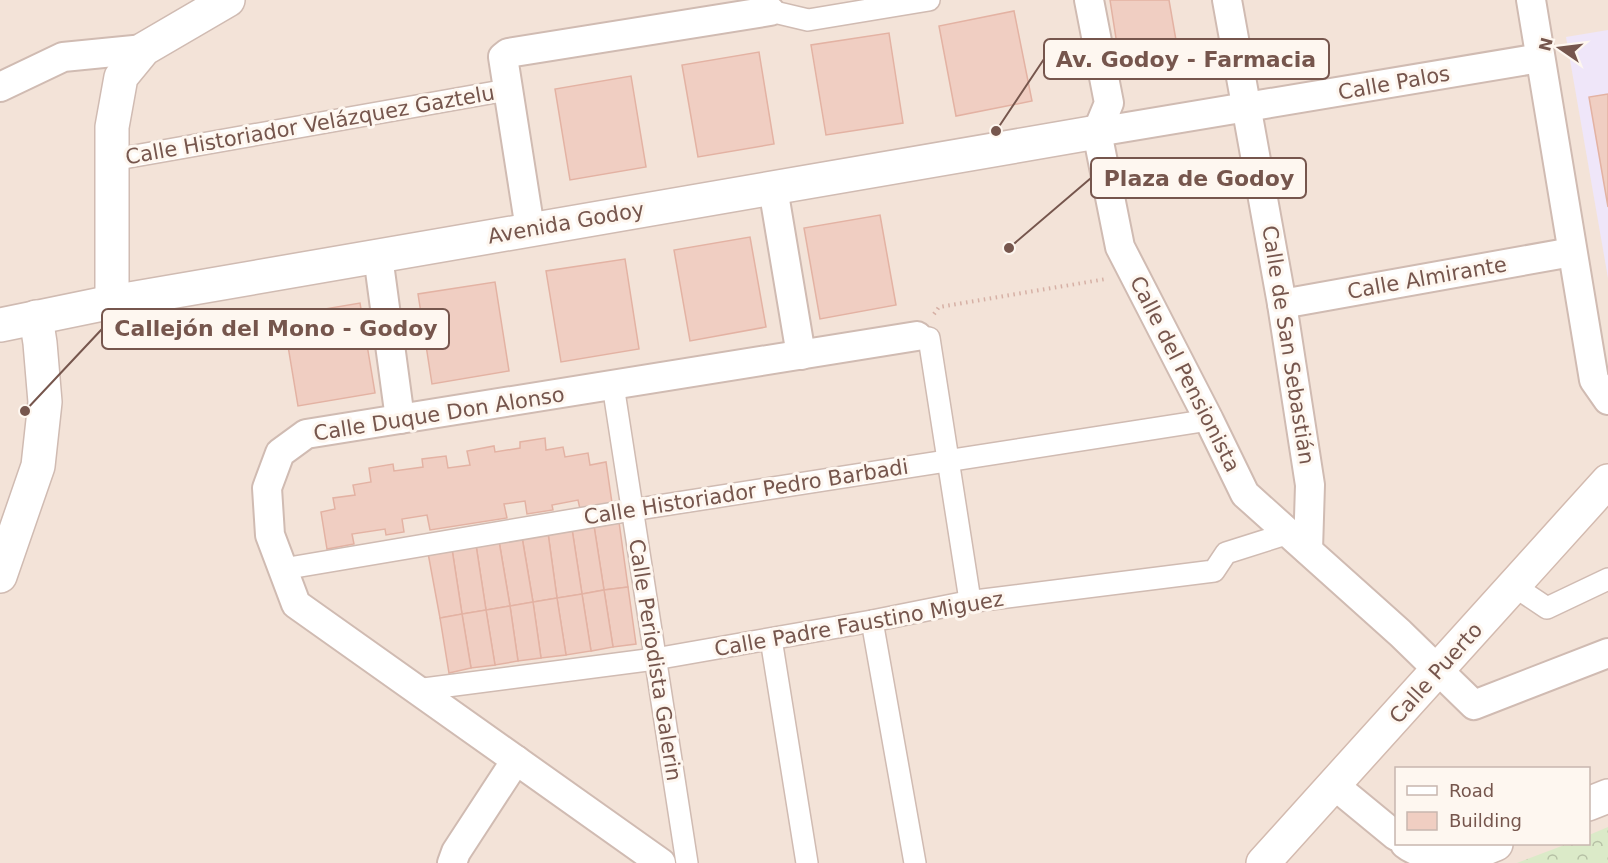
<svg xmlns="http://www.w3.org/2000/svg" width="1608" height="863" viewBox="0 0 1608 863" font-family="'DejaVu Sans',sans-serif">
<defs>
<pattern id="park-crowns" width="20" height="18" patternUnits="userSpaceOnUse" patternTransform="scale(1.5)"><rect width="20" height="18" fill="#dbeac8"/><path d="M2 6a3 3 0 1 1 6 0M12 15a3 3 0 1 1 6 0" fill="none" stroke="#b6c0a5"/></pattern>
</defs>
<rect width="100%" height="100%" fill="#fcf2ea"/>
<path fill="#f3e3d8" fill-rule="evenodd" d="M0,0H1608V863H0ZM1396,768H1588V844H1396Z"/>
<path fill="#efe6f9" d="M1608,30V278L1566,37Z"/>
<path fill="url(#park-crowns)" d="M1608,827V863H1517L1567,844H1588L1589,835Z"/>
<g fill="#f0cec2" stroke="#e3b2a3" stroke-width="1.5">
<path d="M1110,0H1169L1177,46L1119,57Z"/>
<path d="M1014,11L1032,101L956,116L939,26Z"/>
<path d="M889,33L903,123L826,135L811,45Z"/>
<path d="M759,52L774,144L698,157L682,65Z"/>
<path d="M631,76L646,167L570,180L555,89Z"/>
<path d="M1608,94V207L1589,97Z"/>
<path d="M880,215L896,305L820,319L804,228Z"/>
<path d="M750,237L766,327L690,341L674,250Z"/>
<path d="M625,259L639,349L561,362L546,271Z"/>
<path d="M495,282L509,371L432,384L418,294Z"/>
<path d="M360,303L375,393L298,406L283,316Z"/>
<path d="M545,438L546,450L563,447L565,457L588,453L590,465L606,462L612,503L580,509L578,500L552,505L553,510L527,514L525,501L504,504L507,518L430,530L427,515L402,519L404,532L386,535L385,529L352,534L354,544L327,549L321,512L335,509L333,498L355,495L353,485L371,482L369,468L393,464L394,471L423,467L422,459L446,456L448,468L470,465L467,451L494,446L495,452L520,448V442Z"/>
<path d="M619,522L628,587L604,590L594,526Z"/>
<path d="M594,526L604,590L582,594L572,529Z"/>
<path d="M572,529L582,594L557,598L548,533Z"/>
<path d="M548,533L557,598L533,602L522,537Z"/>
<path d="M522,537L533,602L510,606L499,541Z"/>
<path d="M499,541L510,606L486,610L476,545Z"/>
<path d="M476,545L486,610L462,614L452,549Z"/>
<path d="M452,549L462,614L440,618L428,553Z"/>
<path d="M628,587L636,644L613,647L604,590Z"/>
<path d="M604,590L613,647L591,651L582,594Z"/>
<path d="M582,594L591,651L566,655L557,598Z"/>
<path d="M557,598L566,655L541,658L533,602Z"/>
<path d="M533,602L541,658L518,661L510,606Z"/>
<path d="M510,606L518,661L495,665L486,610Z"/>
<path d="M486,610L495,665L471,668L462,614Z"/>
<path d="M462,614L471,668L449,673L440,618Z"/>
</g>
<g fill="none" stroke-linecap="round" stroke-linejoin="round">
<g stroke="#d0bbb2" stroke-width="24">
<g id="pedestrian">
<path d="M770,11L808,20L929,0"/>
<path d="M112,160L507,90"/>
<path d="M917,336L929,338L969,594L967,602"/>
<path d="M613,385L687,863"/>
<path d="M283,569L632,510L1209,420"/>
<path d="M1514,586L1547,608L1608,579"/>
<path d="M872,621L915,863"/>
<path d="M771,639L807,863"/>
<path d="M416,690L655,659L872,621L967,602L1214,571L1226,553L1289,533"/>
</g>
</g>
<g stroke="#d0bbb2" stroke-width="32">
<g id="minor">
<path d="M1089,0L1109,103L1097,132L1120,247L1209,420L1245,494L1400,633L1474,705L1608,653"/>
<path d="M1227,0L1282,304L1310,485L1308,550"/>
<path d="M1531,0L1594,380L1608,400"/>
<path d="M0,87L63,57L144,49"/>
<path d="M1097,132L1540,58"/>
<path d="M773,188L801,355"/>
<path d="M530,229L503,57L508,53L770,11"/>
<path d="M378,256L400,419"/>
<path d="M1282,304L1572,252"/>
<path d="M1334,785L1396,836"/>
<path d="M1405,844C1420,856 1442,856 1460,859"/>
<path d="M452,863L456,852L516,760"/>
<path d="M661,863L296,604L270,535L267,488L280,453L306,434L917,336"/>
</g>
</g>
<g stroke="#d0bbb2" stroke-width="36">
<g id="tertiary">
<path d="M112,302V127L121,77L144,49L228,0"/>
<path d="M0,325L112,302L1097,132"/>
<path d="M0,576L38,466L45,402L40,343L36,317"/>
<path d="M1588,804L1608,796"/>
<path d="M1449,863L1496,844"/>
</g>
</g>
<g stroke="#d3baaf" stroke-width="36">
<path id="secondary" d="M1263,863L1608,481"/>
</g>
<path stroke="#d6b0a5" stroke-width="4" stroke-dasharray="1.5 4.5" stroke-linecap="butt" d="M934,314L939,307L1106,279"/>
<use href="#pedestrian" stroke="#fff" stroke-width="21"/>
<use href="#minor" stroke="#fff" stroke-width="28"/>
<use href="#tertiary" stroke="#fff" stroke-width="33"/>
<use href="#secondary" stroke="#fff" stroke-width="33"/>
</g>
<g text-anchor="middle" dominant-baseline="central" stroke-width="6" stroke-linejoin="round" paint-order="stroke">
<g font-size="21" fill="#76564d" stroke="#fef7f0">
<text transform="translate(1394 83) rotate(-10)">Calle Palos</text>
<text transform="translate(310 125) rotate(-10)">Calle Historiador Velázquez Gaztelu</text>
<text transform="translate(566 223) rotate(-10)">Avenida Godoy</text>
<text transform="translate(1427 278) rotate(-10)">Calle Almirante</text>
<text transform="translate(1288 345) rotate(81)">Calle de San Sebastián</text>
<text transform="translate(1185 374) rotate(63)">Calle del Pensionista</text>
<text transform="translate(439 414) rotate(-9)">Calle Duque Don Alonso</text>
<text transform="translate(746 492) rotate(-9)">Calle Historiador Pedro Barbadi</text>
<text transform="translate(859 624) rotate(-10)">Calle Padre Faustino Miguez</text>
<text transform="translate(655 660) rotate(81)">Calle Periodista Galerin</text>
<text transform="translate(1436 673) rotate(-48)">Calle Puerto</text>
</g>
</g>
<path fill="none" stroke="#76564d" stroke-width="2" d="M996 131L1044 59M1009 248L1091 178M25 411L102 329"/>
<g fill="#76564d" stroke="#fef7f0" stroke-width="2">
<circle cx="996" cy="131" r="6"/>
<circle cx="1009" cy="248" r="6"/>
<circle cx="25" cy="411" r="6"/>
</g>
<g fill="#fef7f0" stroke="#76564d" stroke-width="2">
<rect x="1044" y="39" width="285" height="40" rx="6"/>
<rect x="1091" y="158" width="215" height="40" rx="6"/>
<rect x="102" y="309" width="347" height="40" rx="6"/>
</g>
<g font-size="22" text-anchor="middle" font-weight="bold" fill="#76564d">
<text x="1186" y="67">Av. Godoy - Farmacia</text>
<text x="1199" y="186">Plaza de Godoy</text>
<text x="276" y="336">Callejón del Mono - Godoy</text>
</g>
<rect x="1395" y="767" width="195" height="78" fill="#fef7f0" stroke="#c8b7af" stroke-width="1.5"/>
<rect x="1407" y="786" width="30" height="9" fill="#ffffff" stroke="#c8b7af" stroke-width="1.5"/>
<text x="1449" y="797" font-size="18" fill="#76564d">Road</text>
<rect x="1407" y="812" width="30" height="18" fill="#f0cec2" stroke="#c8b7af" stroke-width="1.5"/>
<text x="1449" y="827" font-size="18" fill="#76564d">Building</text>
<g transform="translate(1560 48) rotate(284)" stroke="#fef7f0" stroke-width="4.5" paint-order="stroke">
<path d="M0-4.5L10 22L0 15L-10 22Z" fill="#76564d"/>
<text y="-9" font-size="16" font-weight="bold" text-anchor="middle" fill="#76564d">N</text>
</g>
</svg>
